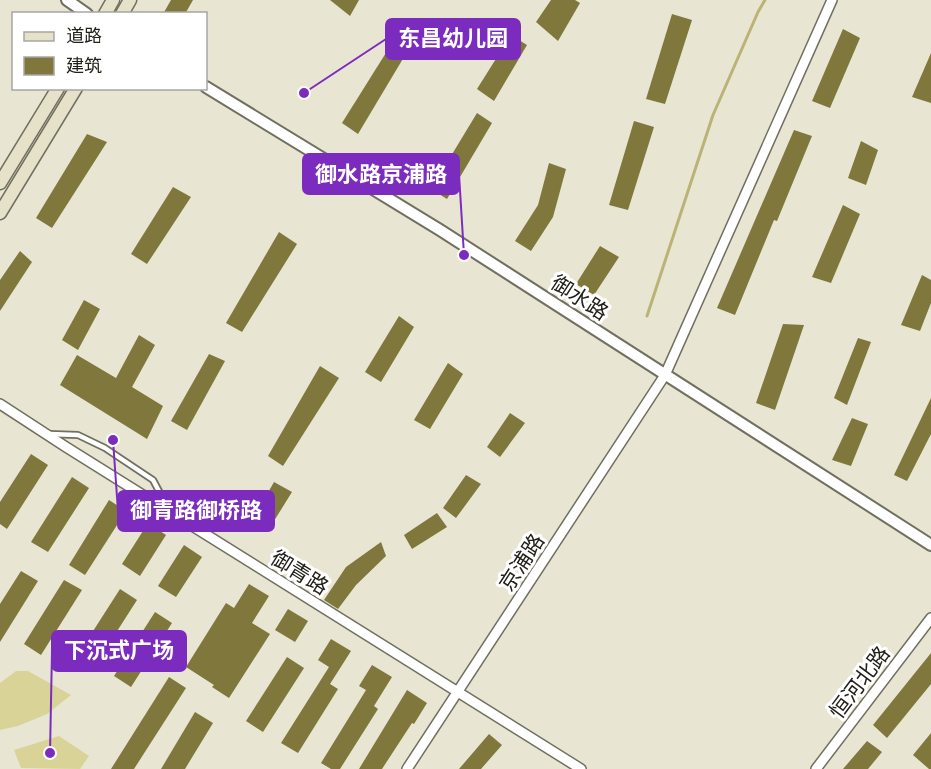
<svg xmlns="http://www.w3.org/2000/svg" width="931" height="769" viewBox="0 0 931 769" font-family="Mulish,'Noto Sans SC',sans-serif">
<rect width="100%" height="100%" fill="#e8e6d3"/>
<g fill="#dad397">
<path d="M16,671H28L71,695L47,714L18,726L0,730V683Z"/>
<path d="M59,736L89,756L80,769L21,768L14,750Z"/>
</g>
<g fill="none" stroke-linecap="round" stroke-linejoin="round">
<path stroke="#bbb375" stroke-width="3" d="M647,316L713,115L758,12L765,0"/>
</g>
<g fill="#7f773b">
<path d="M171,0H193L185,14H163Z"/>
<path d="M330,0H359L350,16Z"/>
<path d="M551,0H575L580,3L558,41L536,22Z"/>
<path d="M672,14L692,20L665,104L646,99Z"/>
<path d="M843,29L860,38L830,108L812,101Z"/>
<path d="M511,35L527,45L494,101L477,89Z"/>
<path d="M389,48L404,57L358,134L342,123Z"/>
<path d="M931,53V103L912,97Z"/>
<path d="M477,113L492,123L447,199L431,189Z"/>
<path d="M634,121L654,127L628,210L609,205Z"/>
<path d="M794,130L812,136L777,221L774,220L735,315L717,308Z"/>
<path d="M87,134L107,142L52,228L36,218Z"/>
<path d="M861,141L878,150L866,185L848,178Z"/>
<path d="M549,163L566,169L553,217L531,251L515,241L538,205Z"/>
<path d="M173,187L191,197L147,264L131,254Z"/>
<path d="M843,205L860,214L831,283L812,277Z"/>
<path d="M279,232L297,244L242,332L226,323Z"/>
<path d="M600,246L619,257L594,295L576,284Z"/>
<path d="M20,251L32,262L0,311V280Z"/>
<path d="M922,275L931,280V303L920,331L901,325Z"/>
<path d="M84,300L100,309L78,350L62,340Z"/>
<path d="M399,316L414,327L381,382L365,372Z"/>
<path d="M783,324L804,325L775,410L756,403Z"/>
<path d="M139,335L155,345L132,387L163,406L147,439L60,385L77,355L116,378Z"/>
<path d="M858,338L871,342L847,405L834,398Z"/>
<path d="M209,354L225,361L187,430L171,421Z"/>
<path d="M448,363L463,374L430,429L414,420Z"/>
<path d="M320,366L339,378L283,466L268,456Z"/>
<path d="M931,398V434L907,481L894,475Z"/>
<path d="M510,413L525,423L500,457L487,447Z"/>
<path d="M852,418L868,424L851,466L832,460Z"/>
<path d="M31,454L48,465L7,529L0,524V502Z"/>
<path d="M466,475L481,484L456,518L443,508Z"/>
<path d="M72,477L89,488L48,552L31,542Z"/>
<path d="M274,482L292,492L269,529L253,519Z"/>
<path d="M109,500L126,511L85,575L69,565Z"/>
<path d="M437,513L447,527L412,549L404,535Z"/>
<path d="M148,523L166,535L140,576L122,564Z"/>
<path d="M381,542L386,556L356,585L338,609L324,600L346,567Z"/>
<path d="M184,545L202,557L176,597L158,586Z"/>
<path d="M21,571L38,581L0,642V604Z"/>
<path d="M64,580L82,590L41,655L24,644Z"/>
<path d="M249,584L269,596L252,623L270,634L229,698L212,687L214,685L186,667L226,603L234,608Z"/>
<path d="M120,589L137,600L96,664L79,653Z"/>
<path d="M288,609L308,621L295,642L275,630Z"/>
<path d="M155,612L172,623L131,687L114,676Z"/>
<path d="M331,639L351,651L330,684L338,689L298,753L281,743L329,667L318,660Z"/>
<path d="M931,653V684L887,738L873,725Z"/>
<path d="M287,657L304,668L263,732L246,721Z"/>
<path d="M372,665L392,677L374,706L378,709L340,769H331L321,763L366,690L359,686Z"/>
<path d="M169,677L186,688L134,769H111Z"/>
<path d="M407,690L427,703L414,724L412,723L382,769H359Z"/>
<path d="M195,712L213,723L185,769H161Z"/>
<path d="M931,733V769H929L913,755Z"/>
<path d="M489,734L502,745L481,769H459Z"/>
<path d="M867,741L882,752L868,769H843Z"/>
</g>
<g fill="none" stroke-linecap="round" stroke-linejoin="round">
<g stroke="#716f5f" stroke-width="8">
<path id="service" d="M49,434L78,435L105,448L153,480L168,508"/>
</g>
<g stroke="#716f5f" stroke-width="12">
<g id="minor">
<path d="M0,404L66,447L581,769"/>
<path d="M407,769L665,375L832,0"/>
<path d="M816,769L931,618"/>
</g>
</g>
<g stroke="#716f5f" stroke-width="14">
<g id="tertiary">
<path d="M67,0L87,14"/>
<path d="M206,87L440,230L931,545"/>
</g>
</g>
<g stroke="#716f5f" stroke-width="15">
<g id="secondary">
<path d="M105,14L113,0"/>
<path d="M122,14L130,0"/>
<path d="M0,183L58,88"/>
<path d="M0,213L76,88"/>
</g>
</g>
<use href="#service" stroke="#fff" stroke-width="4.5"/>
<use href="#minor" stroke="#fff" stroke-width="9"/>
<use href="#tertiary" stroke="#fff" stroke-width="10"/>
<use href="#secondary" stroke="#e5e2c9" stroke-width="12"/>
</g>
<g text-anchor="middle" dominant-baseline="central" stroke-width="6" stroke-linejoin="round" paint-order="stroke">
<g font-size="21" fill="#212019" stroke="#fff">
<text transform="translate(580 297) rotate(33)">御水路</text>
<text transform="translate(521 562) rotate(-57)">京浦路</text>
<text transform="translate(300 572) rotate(32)">御青路</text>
<text transform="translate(859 682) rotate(-53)">恒河北路</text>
</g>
</g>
<path fill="none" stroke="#7b2cbf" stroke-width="2" d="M304 93L386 39M464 255L459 174M113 440L118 511M50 753L52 651"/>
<g fill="#7b2cbf" stroke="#fff" stroke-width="2">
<circle cx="304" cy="93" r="6"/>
<circle cx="464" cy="255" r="6"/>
<circle cx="113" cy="440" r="6"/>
<circle cx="50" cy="753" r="6"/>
</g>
<g fill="#7b2cbf" stroke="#7b2cbf" stroke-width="2">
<rect x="386" y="19" width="134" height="40" rx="6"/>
<rect x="303" y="154" width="156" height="40" rx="6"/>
<rect x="118" y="491" width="156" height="40" rx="6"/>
<rect x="52" y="631" width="134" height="40" rx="6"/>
</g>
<g font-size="22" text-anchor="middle" font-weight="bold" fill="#fff">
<text x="453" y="46">东昌幼儿园</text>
<text x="381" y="182">御水路京浦路</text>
<text x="196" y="518">御青路御桥路</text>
<text x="119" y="658">下沉式广场</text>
</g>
<rect x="12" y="12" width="195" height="78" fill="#ffffff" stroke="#a6a6a3" stroke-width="1.5"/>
<rect x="24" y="32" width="30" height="9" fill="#e5e2c9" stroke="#a6a6a3" stroke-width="1.5"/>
<text x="66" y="42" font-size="18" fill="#212019">道路</text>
<rect x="24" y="57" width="30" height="18" fill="#7f773b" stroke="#a6a6a3" stroke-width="1.5"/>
<text x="66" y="72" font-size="18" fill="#212019">建筑</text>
</svg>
